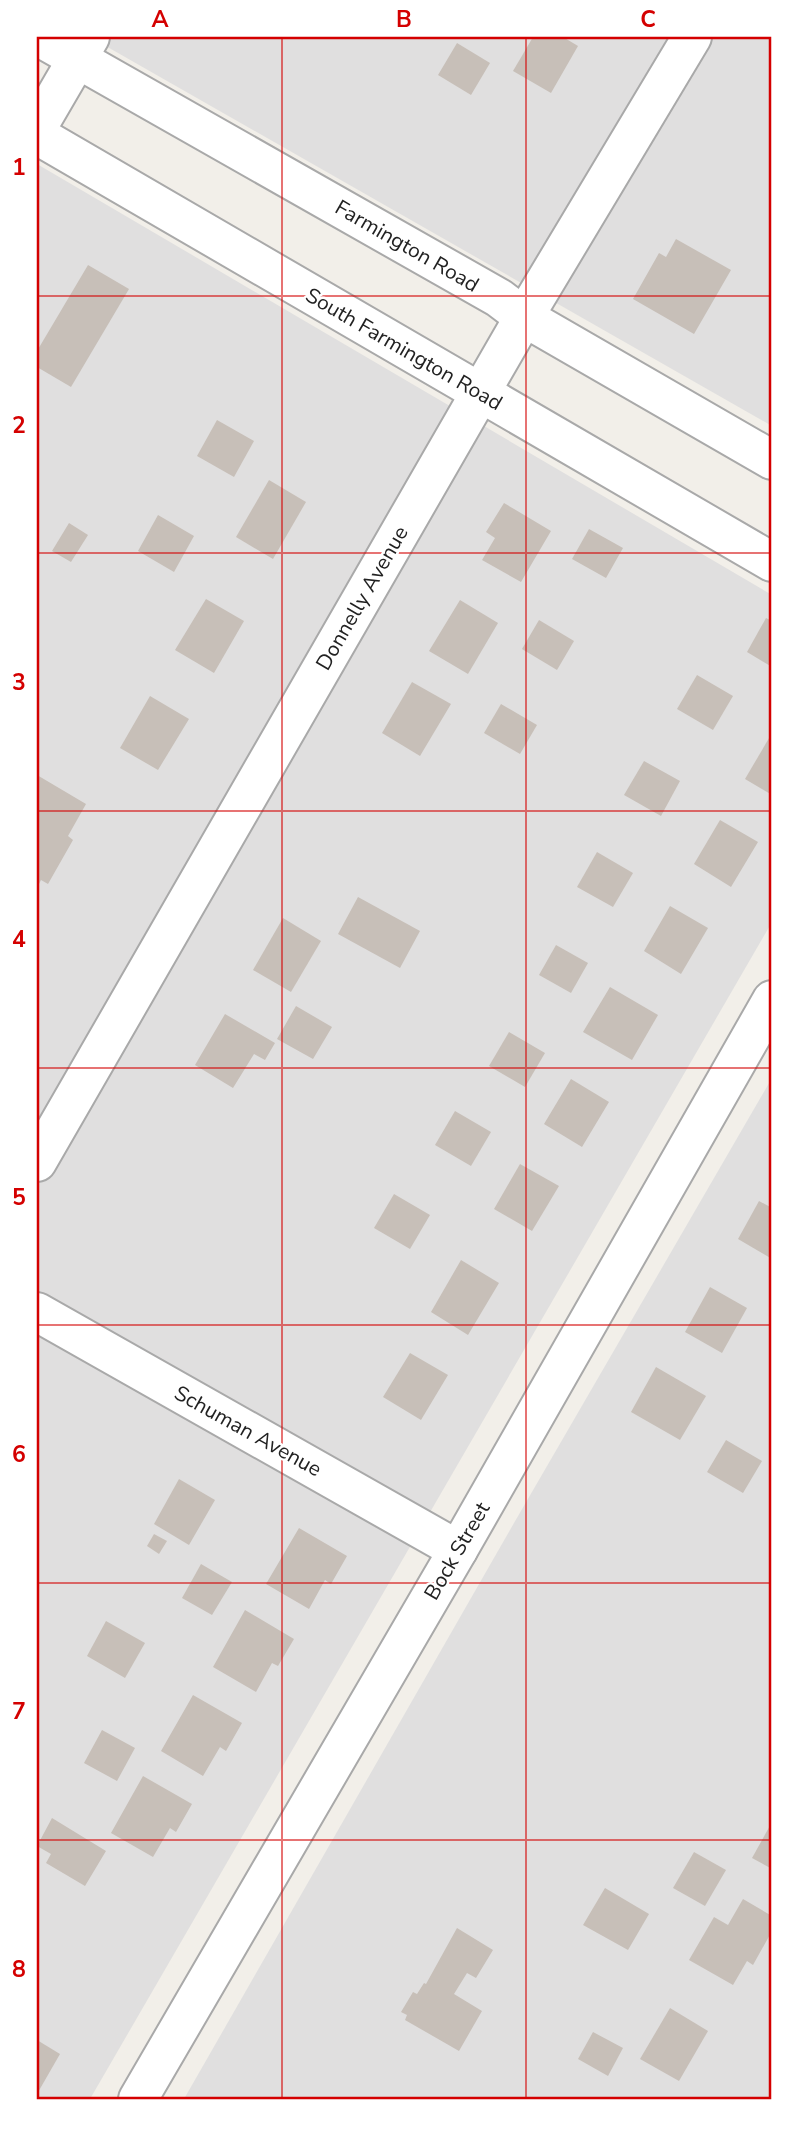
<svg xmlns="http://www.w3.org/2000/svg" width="809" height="2136" viewBox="0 0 809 2136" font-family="'Nunito Sans',sans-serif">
<rect width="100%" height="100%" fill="#f2efe9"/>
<g fill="#e0dfdf">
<path d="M90,37H772V426Z"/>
<path d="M37,164L772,595V922L90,2099H37Z"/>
<path d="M772,1078V2099H184L514,1523Z"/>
</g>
<g fill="#c7bfb8">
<path d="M533,37H563L578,46L551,93L513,71Z"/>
<path d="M457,43L490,63L471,95L438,75Z"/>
<path d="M676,239L731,270L694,334L633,299L659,253L666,257Z"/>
<path d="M88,265L129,289L71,387L37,367V351Z"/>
<path d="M217,420L254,441L234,477L197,456Z"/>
<path d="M269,480L306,502L273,559L236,537Z"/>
<path d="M504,503L551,531L521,582L482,560L495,538L486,532Z"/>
<path d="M158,515L194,536L174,572L138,551Z"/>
<path d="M69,523L88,535L71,562L52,551Z"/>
<path d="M589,529L623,548L606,578L572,559Z"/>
<path d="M206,599L244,621L214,673L175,650Z"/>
<path d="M460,600L498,623L468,674L429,651Z"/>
<path d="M766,618L772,621V667L747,652Z"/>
<path d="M539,620L574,641L557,670L522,649Z"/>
<path d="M697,675L733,696L713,730L677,709Z"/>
<path d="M412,682L451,704L420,756L382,733Z"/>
<path d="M150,696L189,719L158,770L120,748Z"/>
<path d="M501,704L537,725L520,754L484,733Z"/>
<path d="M772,733V795L745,779Z"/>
<path d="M644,761L680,781L661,816L624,795Z"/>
<path d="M37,775L86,804L68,836L73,840L48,884L41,880L37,888Z"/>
<path d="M720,820L758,842L731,887L694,864Z"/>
<path d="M597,852L633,873L613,907L577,887Z"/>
<path d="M358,897L420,931L400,968L338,934Z"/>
<path d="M670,906L708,928L681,974L644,951Z"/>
<path d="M283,918L321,941L291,992L253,970Z"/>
<path d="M556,945L588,963L571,993L539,975Z"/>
<path d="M610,987L658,1015L632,1060L583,1032Z"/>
<path d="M296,1006L332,1027L313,1059L277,1039Z"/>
<path d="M225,1014L275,1043L265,1060L254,1054L233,1088L195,1065Z"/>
<path d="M509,1032L545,1053L525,1087L489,1066Z"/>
<path d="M571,1079L609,1102L582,1147L544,1124Z"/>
<path d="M455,1111L491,1132L471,1166L435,1145Z"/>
<path d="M520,1164L559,1186L532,1231L494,1209Z"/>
<path d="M394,1194L430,1215L410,1249L374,1228Z"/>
<path d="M759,1201L772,1208V1259L738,1239Z"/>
<path d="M461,1260L499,1283L468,1335L431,1312Z"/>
<path d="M710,1287L747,1308L722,1353L685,1332Z"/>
<path d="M410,1353L448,1375L421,1420L383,1397Z"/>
<path d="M656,1367L706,1396L680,1440L631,1412Z"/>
<path d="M726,1440L762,1461L743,1493L707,1472Z"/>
<path d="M179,1479L215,1500L189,1545L154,1524Z"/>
<path d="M299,1528L347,1556L331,1584L325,1580L309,1609L266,1584Z"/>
<path d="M154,1534L167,1541L159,1554L147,1546Z"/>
<path d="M201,1564L232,1582L212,1615L182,1598Z"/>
<path d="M245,1610L294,1639L278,1666L272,1663L256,1692L213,1667Z"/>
<path d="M106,1621L145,1643L125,1678L87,1656Z"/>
<path d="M193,1695L242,1723L226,1751L220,1747L203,1776L161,1751Z"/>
<path d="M102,1730L135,1748L117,1781L84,1763Z"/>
<path d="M143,1776L192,1804L176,1832L170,1828L153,1857L111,1833Z"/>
<path d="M52,1818L106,1851L85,1886L46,1863L51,1854L37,1846Z"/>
<path d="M772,1822V1869L752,1858Z"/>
<path d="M694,1852L726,1870L705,1906L673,1888Z"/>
<path d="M605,1888L649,1914L628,1950L583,1925Z"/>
<path d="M743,1899L772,1916V1931L753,1965L747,1961L733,1985L689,1960L714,1917L728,1925Z"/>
<path d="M457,1928L493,1950L476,1978L467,1973L454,1994L482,2011L459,2051L405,2020L407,2015L401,2012L413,1992L417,1994L424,1983L426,1984Z"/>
<path d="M670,2008L708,2031L679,2081L640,2059Z"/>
<path d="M593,2032L623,2048L608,2076L578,2059Z"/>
<path d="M37,2040L60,2054L37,2094Z"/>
</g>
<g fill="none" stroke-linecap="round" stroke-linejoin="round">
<g stroke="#a9a9a9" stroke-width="42">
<g id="minor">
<path d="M39,37L499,298L524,317L772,460"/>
<path d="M37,128L90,37"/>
<path d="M37,135L772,562"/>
<path d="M37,1162L524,317L692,37"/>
<path d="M37,1312L458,1550"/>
<path d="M138,2099L458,1550L772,1000"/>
</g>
</g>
<use href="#minor" stroke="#fff" stroke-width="38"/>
</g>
<path fill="none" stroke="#d40000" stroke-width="2" stroke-opacity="0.55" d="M282,37V2099M526,37V2099M37,296H772M37,553H772M37,811H772M37,1068H772M37,1325H772M37,1583H772M37,1840H772"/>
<g text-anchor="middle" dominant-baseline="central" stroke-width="5" stroke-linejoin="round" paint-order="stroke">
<g font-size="21" fill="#222" stroke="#fff">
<text transform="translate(407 246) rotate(30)">Farmington Road</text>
<text transform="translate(404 349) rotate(30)">South Farmington Road</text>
<text transform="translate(362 598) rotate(-60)">Donnelly Avenue</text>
<text transform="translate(248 1431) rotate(29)">Schuman Avenue</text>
<text transform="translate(457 1551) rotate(-60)">Bock Street</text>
</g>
</g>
<rect width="809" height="2136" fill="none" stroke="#ffffff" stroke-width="77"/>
<rect x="38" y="38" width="732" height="2060" fill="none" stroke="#d40000" stroke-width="2.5"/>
<g font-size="23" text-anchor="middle" font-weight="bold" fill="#d40000">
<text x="160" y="27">A</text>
<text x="404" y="27">B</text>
<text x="648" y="27">C</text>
<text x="19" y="175">1</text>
<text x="19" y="433">2</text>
<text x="19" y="690">3</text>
<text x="19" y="947">4</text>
<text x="19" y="1205">5</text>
<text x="19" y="1462">6</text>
<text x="19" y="1719">7</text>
<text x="19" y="1977">8</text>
</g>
</svg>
